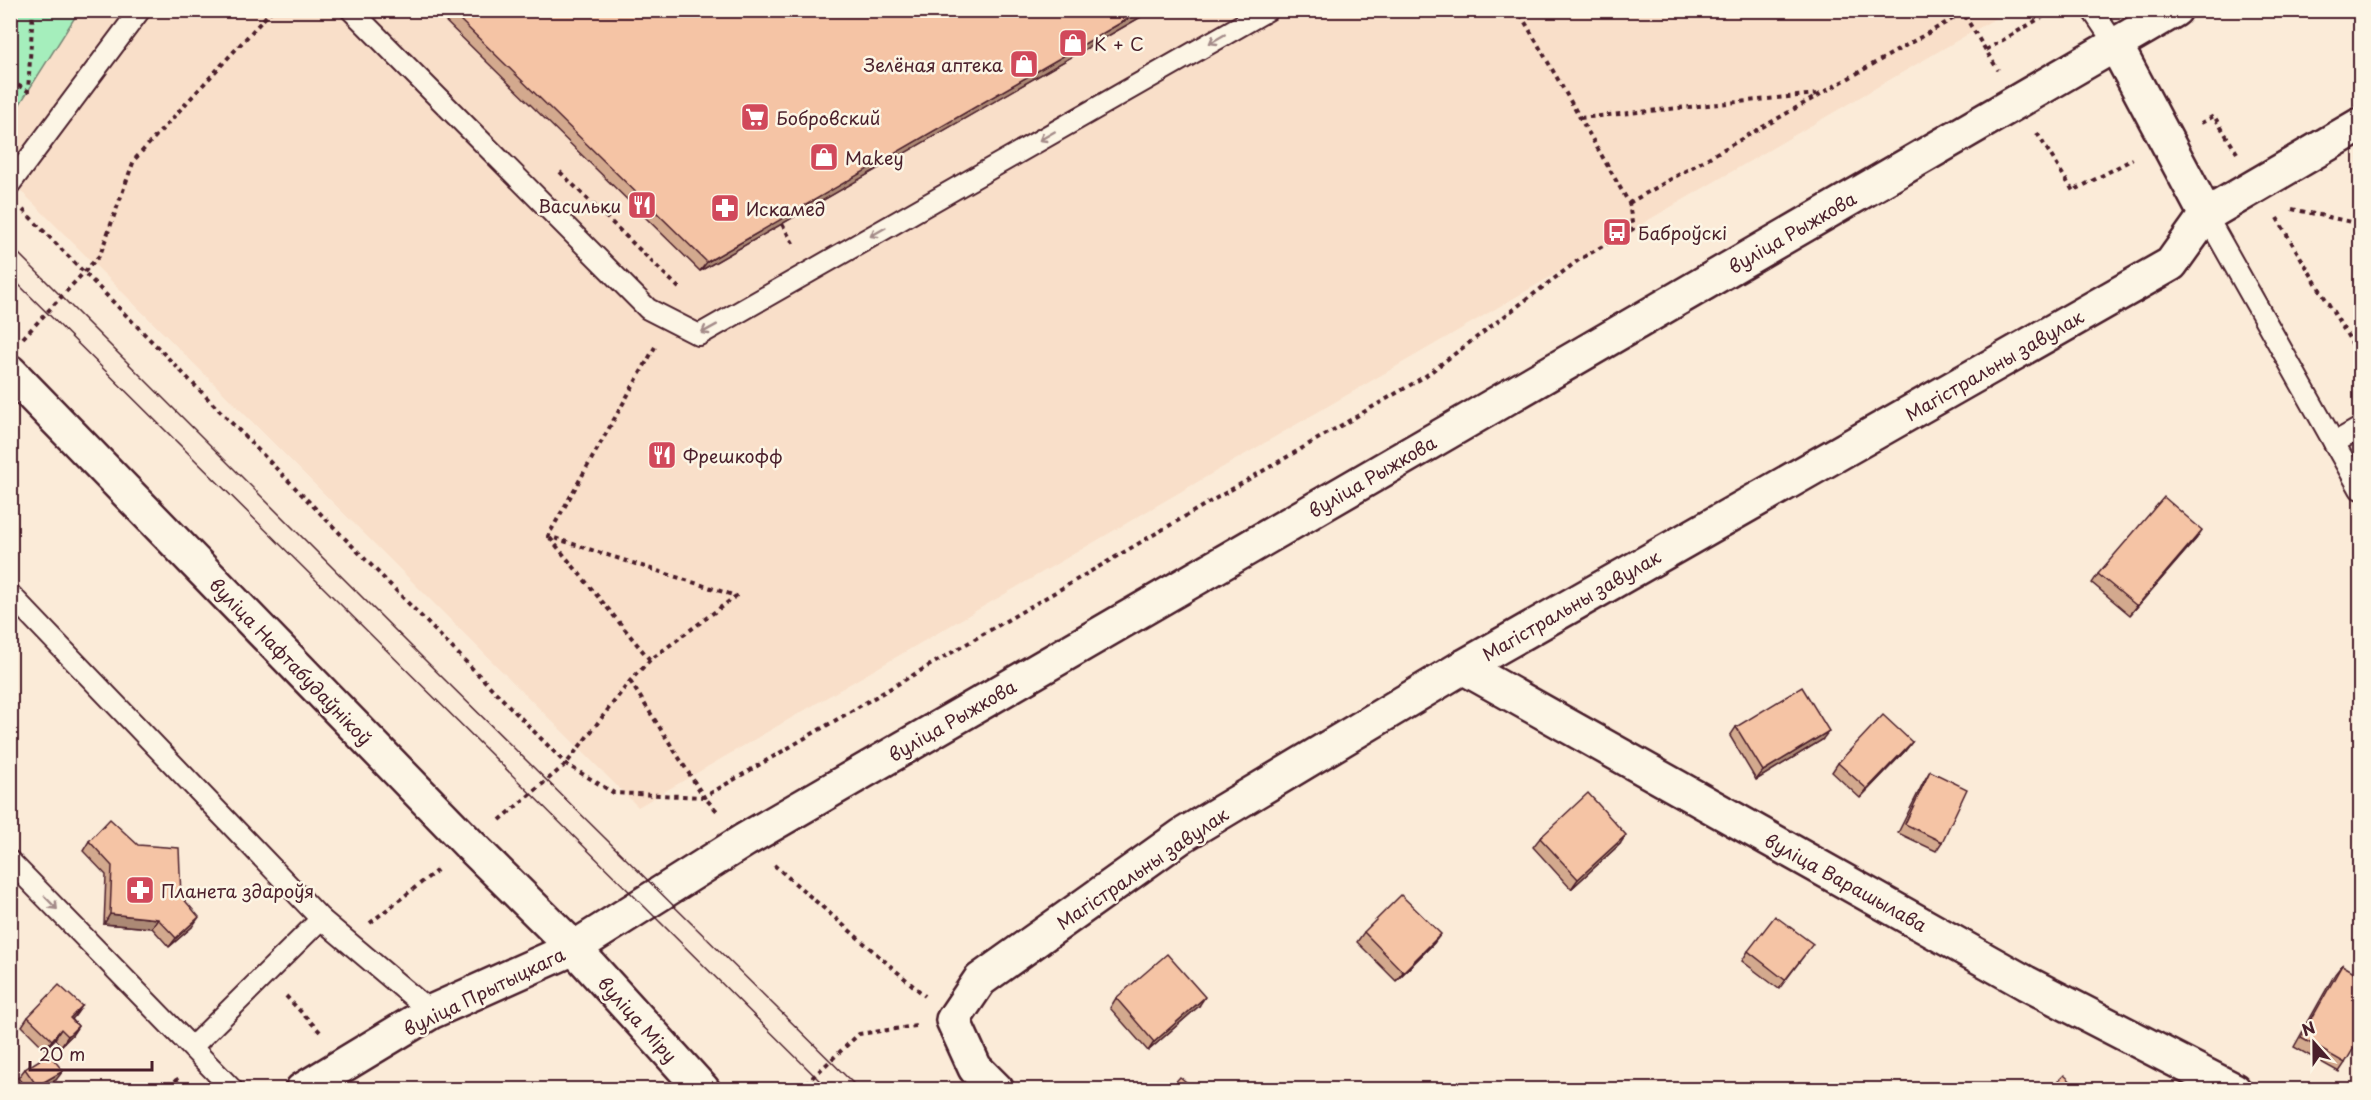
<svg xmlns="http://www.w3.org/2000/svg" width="2371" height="1100" viewBox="0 0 2371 1100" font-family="'Playpen Sans',sans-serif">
<rect width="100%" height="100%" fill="#fbebd8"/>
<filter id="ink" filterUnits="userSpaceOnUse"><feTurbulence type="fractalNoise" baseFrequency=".0167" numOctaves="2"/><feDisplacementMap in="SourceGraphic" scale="12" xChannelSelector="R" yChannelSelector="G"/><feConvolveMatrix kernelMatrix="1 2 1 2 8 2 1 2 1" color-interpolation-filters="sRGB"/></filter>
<g filter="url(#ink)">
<path fill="#f9dfc9" d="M79,11H2008L638,807L11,181L10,118Z"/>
<path fill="#a5eebc" stroke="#788674" stroke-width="1.5" d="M11,10L79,11L11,118L10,11Z"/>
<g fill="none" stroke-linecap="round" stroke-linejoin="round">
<g stroke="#4a1f2b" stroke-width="24">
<g id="service">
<path d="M351,10L648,309L699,335L1268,10"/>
<path d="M2092,10L2115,44"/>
<path d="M10,184L140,10"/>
<path d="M2206,215L2360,489"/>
<path d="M2334,443L2360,428"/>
<path d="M10,594L321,919L431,1012"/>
<path d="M10,861L233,1090"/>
<path d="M192,1047L321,919"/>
</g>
</g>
<g stroke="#4a1f2b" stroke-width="38">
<g id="minor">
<path d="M2115,44L2206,215L2360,125"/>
<path d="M1463,667L2026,983L2234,1090"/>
<path d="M997,1090L975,1068L953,1020L980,980L1183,835L1463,667L2171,264L2206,215"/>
</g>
</g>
<g stroke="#4a1f2b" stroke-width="38">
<path id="tertiary" d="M302,1090L431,1012L574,948"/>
</g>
<g stroke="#4a1f2b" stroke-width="38">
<g id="secondary">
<path d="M10,372L470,845L574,948L703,1090"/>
<path d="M574,948L745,840L2175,10"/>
</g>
</g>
<g stroke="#4a1f2b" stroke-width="4" stroke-dasharray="4.5 4.5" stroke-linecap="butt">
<path d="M1986,50L2054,10"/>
<path d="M10,81L28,91L33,10"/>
<path d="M1580,118L1817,94"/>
<path d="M2201,123L2214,116L2237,153"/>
<path d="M2037,133L2073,191L2133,159"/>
<path d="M560,172L679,288"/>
<path d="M1629,203L1963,13L1998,70"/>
<path d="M2292,209L2360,224"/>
<path d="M23,210L566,764L614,793L704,797L719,813"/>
<path d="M2277,218L2352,343L2360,338"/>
<path d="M782,224L794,245"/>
<path d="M23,338L100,255L134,160L272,10"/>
<path d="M550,538L650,660"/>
<path d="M630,681L704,797L1424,377L1580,259L1633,229L1629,203L1518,10"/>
<path d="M500,820L566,764L630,681L650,660L736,596L548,536L655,347"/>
<path d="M774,865L925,996"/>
<path d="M370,923L440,868"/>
<path d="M286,996L322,1034"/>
<path d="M159,1090L180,1078"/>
<path d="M799,1090L859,1034L916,1026"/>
</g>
<use href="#service" stroke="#fcf5e5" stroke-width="20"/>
<use href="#minor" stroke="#fcf5e5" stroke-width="33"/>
<use href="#tertiary" stroke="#fcf5e5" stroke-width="33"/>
<use href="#secondary" stroke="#fcf5e5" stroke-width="33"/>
<g stroke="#4a1f2b" stroke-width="1.5">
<path d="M10,245L443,678L860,1090"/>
<path d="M10,276L829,1090"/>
</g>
</g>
<g fill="#d3a98e" stroke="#4a1f2b" stroke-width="1.5">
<path d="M434,10H1153L700,271Z"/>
<path d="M2196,539L2130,615L2092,583L2098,574Z"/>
<path d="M1736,727L1822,740L1756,780L1730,736Z"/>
<path d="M1912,742L1905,751L1860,798L1832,772L1838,763Z"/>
<path d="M1930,771L1942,842L1936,851L1898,833L1924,781Z"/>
<path d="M1540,838L1620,844L1571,889L1533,847Z"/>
<path d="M89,841L181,896L192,927L169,947L152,928L104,924L106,875L83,851Z"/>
<path d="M1364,932L1434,943L1396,981L1357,942Z"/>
<path d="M1748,951L1806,953L1779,989L1742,961Z"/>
<path d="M2342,965L2345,1063L2339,1072L2294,1047L2335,974Z"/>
<path d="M1116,998L1199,1006L1148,1051L1110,1008Z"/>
<path d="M82,1006L72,1019L78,1026L72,1035L61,1046L55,1039L45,1049L22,1026L28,1017Z"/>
<path d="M25,1069L56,1080L41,1089H27L18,1078Z"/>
</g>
<g fill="#ac8974" stroke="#4a1f2b" stroke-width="1.5">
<path d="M1143,10H1153L700,271L707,262Z"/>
<path d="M2202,530L2196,539L2130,615L2137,606Z"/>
<path d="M1829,731L1822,740L1756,780L1763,771Z"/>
<path d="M1912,742L1905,751L1860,798L1867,789Z"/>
<path d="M1626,835L1620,844L1571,889L1578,879Z"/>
<path d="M110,914L158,919L152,928L104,924Z"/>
<path d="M199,917L192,927L169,947L176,938Z"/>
<path d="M1441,934L1434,943L1396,981L1403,972Z"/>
<path d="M1205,997L1199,1006L1148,1051L1154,1042Z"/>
<path d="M82,1006L75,1016L64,1027L70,1018Z"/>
<path d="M78,1026L72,1035L61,1046L68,1036Z"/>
<path d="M61,1029L55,1039L45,1049L52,1040Z"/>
<path d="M63,1071L56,1080L41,1089H35L37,1086Z"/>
</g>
<g fill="#f5c4a5" stroke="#4a1f2b" stroke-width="1.5">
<path d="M450,10H1143L707,262Z"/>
<path d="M2164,497L2202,530L2137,606L2098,574Z"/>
<path d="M1802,687L1829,731L1763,771L1736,727Z"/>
<path d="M1883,715L1912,742L1867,789L1838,763Z"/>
<path d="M1930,771L1967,789L1942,842L1905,824Z"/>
<path d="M1588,793L1626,835L1578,879L1540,838Z"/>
<path d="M110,819L138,845L179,848L181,896L199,917L176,938L158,919L110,914L112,866L89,841Z"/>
<path d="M1401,895L1441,934L1403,972L1364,932Z"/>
<path d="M1775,916L1813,944L1785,980L1748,951Z"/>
<path d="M1167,954L1205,997L1154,1042L1116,998Z"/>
<path d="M2342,965L2361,976V1036L2345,1063L2301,1038Z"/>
<path d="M59,985L82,1006L70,1018L78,1026L68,1036L61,1029L52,1040L28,1017Z"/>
<path d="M49,1054L63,1071L37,1086L25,1069Z"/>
<path d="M2064,1075L2079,1089H2050Z"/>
<path d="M1180,1077L1195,1089H1169Z"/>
</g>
<defs><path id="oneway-shaft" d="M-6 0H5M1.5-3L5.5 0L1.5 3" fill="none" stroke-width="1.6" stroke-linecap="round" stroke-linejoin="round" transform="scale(1.5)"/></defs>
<g stroke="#a38a88">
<use href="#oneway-shaft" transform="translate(1217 39) rotate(150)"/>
<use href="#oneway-shaft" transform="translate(1047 136) rotate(150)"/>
<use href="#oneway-shaft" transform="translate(878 232) rotate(150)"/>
<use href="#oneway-shaft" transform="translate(709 329) rotate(151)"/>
<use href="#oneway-shaft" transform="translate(51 903) rotate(46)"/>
</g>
</g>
<defs>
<g id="shop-square" transform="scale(1.5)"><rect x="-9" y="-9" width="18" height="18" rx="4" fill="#d1495b" stroke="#fcf5e5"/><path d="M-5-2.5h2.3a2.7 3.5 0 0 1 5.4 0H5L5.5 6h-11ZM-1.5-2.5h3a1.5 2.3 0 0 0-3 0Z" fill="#fff"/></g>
<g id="supermarket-square" transform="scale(1.5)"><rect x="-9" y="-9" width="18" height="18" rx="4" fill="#d1495b" stroke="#fcf5e5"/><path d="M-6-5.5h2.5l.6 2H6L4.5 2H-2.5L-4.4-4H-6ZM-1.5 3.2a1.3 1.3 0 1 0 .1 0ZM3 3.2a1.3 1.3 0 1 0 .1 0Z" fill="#fff"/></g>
<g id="restaurant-square" transform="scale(1.5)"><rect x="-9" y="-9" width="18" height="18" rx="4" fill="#d1495b" stroke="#fcf5e5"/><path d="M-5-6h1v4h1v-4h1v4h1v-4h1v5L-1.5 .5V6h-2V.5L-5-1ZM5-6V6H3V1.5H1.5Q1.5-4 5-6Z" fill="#fff"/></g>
<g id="pharmacy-square" transform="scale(1.5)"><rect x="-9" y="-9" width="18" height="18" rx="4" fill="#d1495b" stroke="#fcf5e5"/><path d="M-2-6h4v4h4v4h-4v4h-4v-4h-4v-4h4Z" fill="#fff"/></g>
<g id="bus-square" transform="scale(1.5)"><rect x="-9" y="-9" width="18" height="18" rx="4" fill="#d1495b" stroke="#fcf5e5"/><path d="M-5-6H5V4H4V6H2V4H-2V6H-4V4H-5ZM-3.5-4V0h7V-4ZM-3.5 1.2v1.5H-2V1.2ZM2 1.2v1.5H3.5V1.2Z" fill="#fff"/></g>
</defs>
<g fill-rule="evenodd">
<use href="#shop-square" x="1073" y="43"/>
<use href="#shop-square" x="1024" y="64"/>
<use href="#supermarket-square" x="755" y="117"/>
<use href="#shop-square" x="824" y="157"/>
<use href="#restaurant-square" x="642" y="205"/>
<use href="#pharmacy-square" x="725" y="208"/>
<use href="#bus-square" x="1617" y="232"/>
<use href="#restaurant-square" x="662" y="455"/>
<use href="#pharmacy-square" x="140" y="890"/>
</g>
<g text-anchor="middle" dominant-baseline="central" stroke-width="5" stroke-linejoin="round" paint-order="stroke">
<g font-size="18" fill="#4a1f2b" stroke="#fcf5e5" text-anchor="start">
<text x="1094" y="43">К + С</text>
<text x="1003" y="64" text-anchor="end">Зелёная аптека</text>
<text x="776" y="117">Бобровский</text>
<text x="845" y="157">Makey</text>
<text x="621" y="205" text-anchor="end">Васильки</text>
<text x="746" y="208">Искамед</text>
<text x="1638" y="232">Баброўскі</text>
<text x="683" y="455">Фрешкофф</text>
<text x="161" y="890">Планета здароўя</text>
</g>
<g font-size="18" fill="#4a1f2b" stroke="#fcf5e5">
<text transform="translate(1792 232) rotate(-30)">вуліца Рыжкова</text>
<text transform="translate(1994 365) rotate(-30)">Магістральны завулак</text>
<text transform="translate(1372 476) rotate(-30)">вуліца Рыжкова</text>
<text transform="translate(1571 605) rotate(-30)">Магістральны завулак</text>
<text transform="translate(291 661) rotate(46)">вуліца Нафтабудаўнікоў</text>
<text transform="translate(952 720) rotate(-30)">вуліца Рыжкова</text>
<text transform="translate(1142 868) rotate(-34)">Магістральны завулак</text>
<text transform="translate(1846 882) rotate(29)">вуліца Варашылава</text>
<text transform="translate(484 991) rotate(-26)">вуліца Прытыцкага</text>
<text transform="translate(638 1019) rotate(48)">вуліца Міру</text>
</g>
</g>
<rect width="2371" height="1100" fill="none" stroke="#fcf5e5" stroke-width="36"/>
<rect x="18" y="18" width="2335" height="1064" fill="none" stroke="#4a1f2b" stroke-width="2" filter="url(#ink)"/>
<g transform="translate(2314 1043) rotate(339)" stroke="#fcf5e5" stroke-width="4.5" paint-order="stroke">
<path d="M0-4.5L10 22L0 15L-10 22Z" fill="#4a1f2b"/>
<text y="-9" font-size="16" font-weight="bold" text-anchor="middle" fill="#4a1f2b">N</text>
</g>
<path d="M30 1061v9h122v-9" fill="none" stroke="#4a1f2b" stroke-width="3"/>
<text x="39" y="1061" font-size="18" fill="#4a1f2b" stroke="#fcf5e5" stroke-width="4.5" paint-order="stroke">20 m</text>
</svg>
